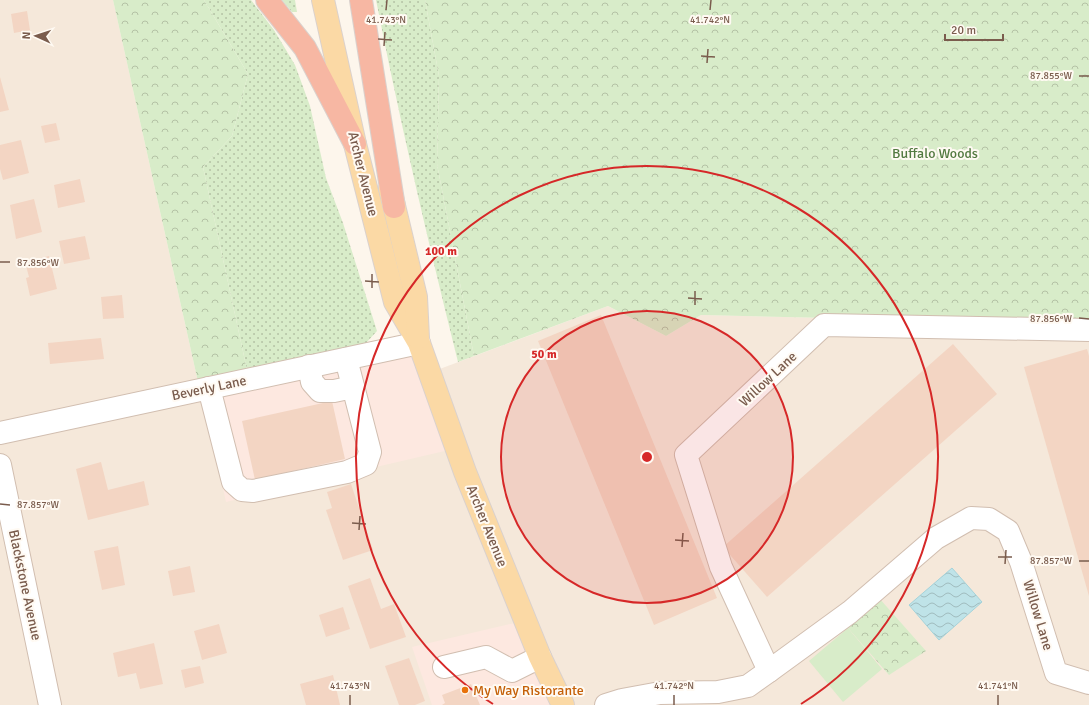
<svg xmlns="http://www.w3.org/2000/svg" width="1089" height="705" viewBox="0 0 1089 705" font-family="Signika,sans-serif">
<defs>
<pattern id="grass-dots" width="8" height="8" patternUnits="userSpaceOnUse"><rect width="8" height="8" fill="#d8ecc9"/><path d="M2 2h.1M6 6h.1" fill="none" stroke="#b4c2a5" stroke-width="1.8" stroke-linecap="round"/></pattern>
<pattern id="forest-crowns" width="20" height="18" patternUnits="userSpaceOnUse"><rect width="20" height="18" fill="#d8ecc9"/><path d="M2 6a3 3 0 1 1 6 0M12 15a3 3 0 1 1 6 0" fill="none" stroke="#b4c2a5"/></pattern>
<pattern id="water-waves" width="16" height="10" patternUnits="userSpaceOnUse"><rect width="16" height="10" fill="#bfe3e8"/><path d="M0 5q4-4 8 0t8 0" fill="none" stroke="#a0bbbe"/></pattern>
</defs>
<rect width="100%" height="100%" fill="#fdf6ec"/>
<g fill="#f5e8da">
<path d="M0,0H113L198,382L449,450L519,622L432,705H0Z"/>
<path d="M608,306L666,336L701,315L1089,324V705H572L505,550L437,370Z"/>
</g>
<g fill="#fde8e0">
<path d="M415,348L449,450L226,502L202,395Z"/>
<path d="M519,622L557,705H432L412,647Z"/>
</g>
<g fill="url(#grass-dots)">
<path d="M204,0H251L274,30L295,65L310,106L326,178L343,223L377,331L366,343L247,370L203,167L232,136L248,74Z"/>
<path d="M282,0H295L297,12H292Z"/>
<path d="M376,0H425L439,76L437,164L474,356L458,362C428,242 400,122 376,0Z"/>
</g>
<g fill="url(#forest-crowns)">
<path d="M113,0H204L248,74L232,136L203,167L247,370L198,382Z"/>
<path d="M425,0H1089V324L701,315L666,336L608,306L474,356L437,164L439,76Z"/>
<path d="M879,598L926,651L889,675L848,628Z"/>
</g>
<path fill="#d8ecc9" d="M848,628L882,669L843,702L809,661Z"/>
<path fill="url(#water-waves)" stroke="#a5d3da" d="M952,568L982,602L939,640L909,605Z"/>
<g fill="#f3d5c3">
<path d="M27,11L30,30L14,33L11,14Z"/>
<path d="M0,77L9,110L0,112Z"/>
<path d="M56,123L60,140L45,143L41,126Z"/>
<path d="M21,140L29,173L3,180L0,169V145Z"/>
<path d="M80,179L85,202L58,208L54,185Z"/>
<path d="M34,199L42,232L16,239L10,205Z"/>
<path d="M85,236L90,259L64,264L59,241Z"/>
<path d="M49,256L57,289L30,296L26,278L29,277L25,262Z"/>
<path d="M122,295L124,318L103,319L101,297Z"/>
<path d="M601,315L717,598L654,625L538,341Z"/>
<path d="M101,338L104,359L50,364L48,343Z"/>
<path d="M953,344L997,394L767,597L723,547Z"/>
<path d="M1087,349L1089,356V596L1024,367Z"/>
<path d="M332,401L345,459L255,480L242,421Z"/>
<path d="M101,462L108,490L144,481L149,505L88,520L76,469Z"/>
<path d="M351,484L373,550L343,560L326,510L332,508L327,492Z"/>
<path d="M118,546L125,585L102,590L94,551Z"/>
<path d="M190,566L195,592L173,596L168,571Z"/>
<path d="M370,578L381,609L394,604L406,637L370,649L348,586Z"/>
<path d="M343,607L350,629L326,637L319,615Z"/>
<path d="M219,624L227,653L202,660L194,631Z"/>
<path d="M154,643L163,684L140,689L136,673L118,677L113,653Z"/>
<path d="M409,658L425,701L415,705H399L385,666Z"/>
<path d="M200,666L204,683L185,688L181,670Z"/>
<path d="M333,675L340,705H306L300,684Z"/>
<path d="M471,684L480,705H442L445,703L442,695Z"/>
</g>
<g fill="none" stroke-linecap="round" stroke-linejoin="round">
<g stroke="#d1beb0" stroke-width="24">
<g id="minor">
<path d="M1089,330L824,325L686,455L721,567L769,671L850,612L936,538L971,518L989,519L1008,531L1021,562L1056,673L1089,683"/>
<path d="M309,366L312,382L320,391H334L353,387"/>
<path d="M209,388L233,482L242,490L253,491L347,472L366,464L370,452L346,359"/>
<path d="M0,433L419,343"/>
<path d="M0,465L50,705"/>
<path d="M444,667L486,657L512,671L540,657"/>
<path d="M606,705L622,700L660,693L718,692L748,686L769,671"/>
</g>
</g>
<g stroke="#dad1cd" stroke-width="24">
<g id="major">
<path d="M323,0L355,144L395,302L419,343L465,472L540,657L563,705"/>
<path d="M390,189L416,297L418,338"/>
</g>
</g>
<g stroke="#dad1cd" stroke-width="24">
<g id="highway">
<path d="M267,0L305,48L355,144"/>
<path d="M361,0L394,207"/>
</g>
</g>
<use href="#minor" stroke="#fff" stroke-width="22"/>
<use href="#major" stroke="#fbd9a5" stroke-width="22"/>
<use href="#highway" stroke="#f7b7a3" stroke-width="22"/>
</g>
<path fill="none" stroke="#7a5c4d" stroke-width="1.5" d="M386,10L387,0M710,10L711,0M378,39L392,40M384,46L385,32M701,56L715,57M707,63L708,49M1079,76H1089M0,262H10M365,281L379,282M372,288V274M688,298L702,299M695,305V291M1079,318L1089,319M0,504L10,505M352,523L366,524M359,530L360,516M675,540L689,541M682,547L683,533M998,557H1012M1079,561H1089M1005,564L1006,550M350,705V695M674,705V695M998,705V695"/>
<circle cx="647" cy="457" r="146" fill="#d62828" fill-opacity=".12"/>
<g fill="none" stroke="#d62828" stroke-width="2">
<circle cx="647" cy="457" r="146"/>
<path d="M493 704A291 291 0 1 1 801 704"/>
</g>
<circle fill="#e8710a" stroke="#fffaf3" stroke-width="1.5" cx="465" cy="690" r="4"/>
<g text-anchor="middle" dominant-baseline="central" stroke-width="4" stroke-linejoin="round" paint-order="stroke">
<g font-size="14" fill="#537a41" stroke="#fffaf3">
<text x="935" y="153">Buffalo Woods</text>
</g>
<g font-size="14" fill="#7a5c4d" stroke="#fffaf3">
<text transform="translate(363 174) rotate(76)">Archer Avenue</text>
<text transform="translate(768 379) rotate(-43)">Willow Lane</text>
<text transform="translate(209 388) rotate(-12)">Beverly Lane</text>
<text transform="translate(487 526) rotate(68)">Archer Avenue</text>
<text transform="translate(25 585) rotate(78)">Blackstone Avenue</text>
<text transform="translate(1038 615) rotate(73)">Willow Lane</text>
</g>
<g font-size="14" fill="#c56008" stroke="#fffaf3" text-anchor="start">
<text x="473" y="690">My Way Ristorante</text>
</g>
</g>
<g font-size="10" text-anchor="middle" fill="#7a5c4d" stroke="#fffaf3" stroke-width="4" stroke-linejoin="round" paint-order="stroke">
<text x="386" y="23">41.743°N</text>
<text x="710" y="23">41.742°N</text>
<text x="1051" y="79">87.855°W</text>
<text x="38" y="266">87.856°W</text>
<text x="1051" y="322">87.856°W</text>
<text x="38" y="508">87.857°W</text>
<text x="1051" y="564">87.857°W</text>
<text x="350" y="689">41.743°N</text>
<text x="674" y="689">41.742°N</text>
<text x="998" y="689">41.741°N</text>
</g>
<circle cx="647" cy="457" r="6" fill="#d62828" stroke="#fffaf3" stroke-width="2"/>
<g font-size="12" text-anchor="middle" font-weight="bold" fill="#d62828" stroke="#fffaf3" stroke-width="4" stroke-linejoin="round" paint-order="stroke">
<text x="441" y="255">100 m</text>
<text x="544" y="358">50 m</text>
</g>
<g transform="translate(36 36) rotate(273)" stroke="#fffaf3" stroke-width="3" paint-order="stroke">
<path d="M0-3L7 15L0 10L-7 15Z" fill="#7a5c4d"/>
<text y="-6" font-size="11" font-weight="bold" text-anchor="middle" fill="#7a5c4d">N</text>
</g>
<path d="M945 34v6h58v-6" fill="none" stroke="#7a5c4d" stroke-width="2"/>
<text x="951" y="34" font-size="12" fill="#7a5c4d" stroke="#fffaf3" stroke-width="3" paint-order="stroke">20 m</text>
</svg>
